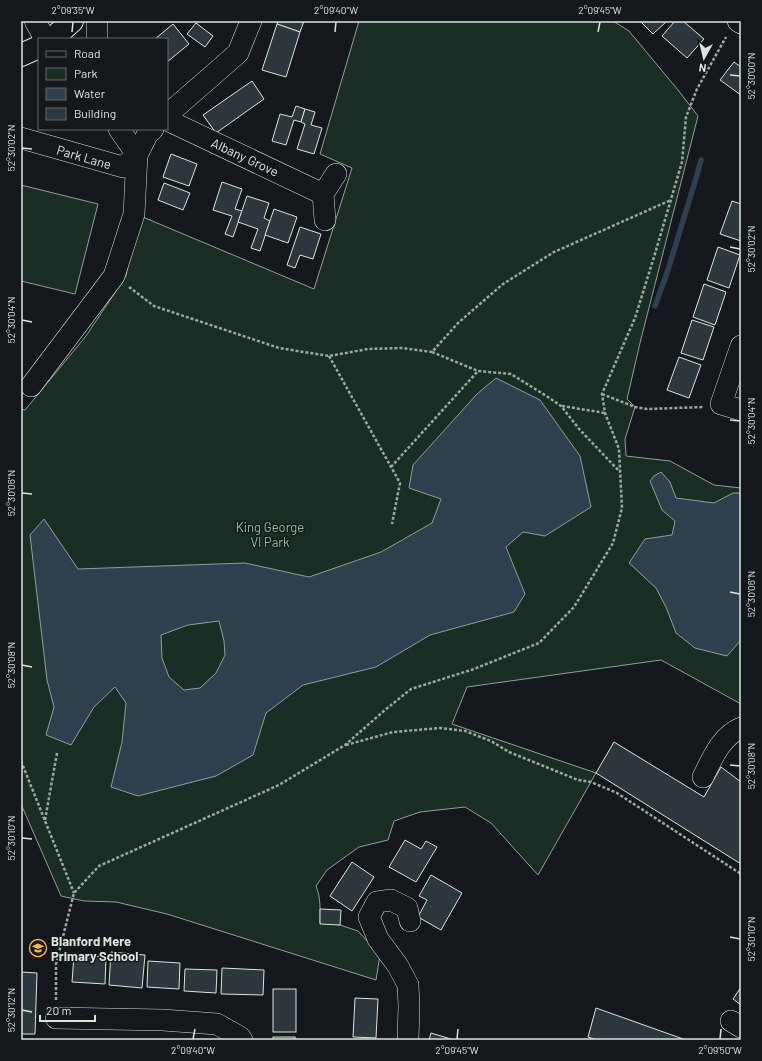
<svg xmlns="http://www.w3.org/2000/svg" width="762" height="1061" viewBox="0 0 762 1061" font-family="Barlow,sans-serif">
<rect width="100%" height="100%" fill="#14181c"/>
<g fill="#1a2d24" stroke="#939e99">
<path d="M359,21H613L629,31L678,90L698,116L640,343L627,399L635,407L625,439L626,456L670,461L714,485L741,488V704L661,660L467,687L452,724L596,773L538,875L491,823L465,807L420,812L394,821L388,840L359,847L327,870L316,886C321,898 320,910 320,923L340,925L358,931L380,955L376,980L167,914L116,902L84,901L61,896L21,804V409L25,410L86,336L126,276L138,215L314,289L352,168L320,154Z"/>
<path d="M21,185L98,204L75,294L21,281Z"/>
</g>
<g fill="#2f3f4d" stroke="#939e99" fill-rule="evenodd">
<path d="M496,378L540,400L580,456L591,507L545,536L523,532L506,547L525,594L514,612L430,635L376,667L303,685L266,713L253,755L216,776L138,796L111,787L122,742L126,703L115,687L94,707L71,745L46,735L54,707L47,680L30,535L44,519L78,569L245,563L309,577L381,552L432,523L441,499L409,488L413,465L477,394ZM219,621L224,641L225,655L216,673L200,688L184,690L169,677L162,658L161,635L188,625Z"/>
<path d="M661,472L670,482L676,498L714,503L733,493H741V640L727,656L695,648L676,633L666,607L656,588L629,563L645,539L672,535L675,521L662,510L650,481L654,476Z"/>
</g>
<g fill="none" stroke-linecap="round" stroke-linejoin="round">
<path stroke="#2f3f4d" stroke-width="5.5" d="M655,306L668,270L697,175L701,160"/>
</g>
<g fill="#2c363c" stroke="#d8e6dc">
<path d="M278,21H304L300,32L277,24Z"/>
<path d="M640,21H667L653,34Z"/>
<path d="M675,21H683L704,39L687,58L662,36Z"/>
<path d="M196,23L213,36L205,47L187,34Z"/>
<path d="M173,24L189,44L167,62V39H155Z"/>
<path d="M277,24L300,32L286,77L262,70Z"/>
<path d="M734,62L741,67V95L720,80Z"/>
<path d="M252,81L264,99L216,133L203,115Z"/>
<path d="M296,106L305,109L301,122L294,120L286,145L272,141L280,114L292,117Z"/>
<path d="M305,109L315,112L311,125L322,128L314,154L297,149L305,124L301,122Z"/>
<path d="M171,154L197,164L189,186L163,177Z"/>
<path d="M222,182L242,189L235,209L242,211L233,237L225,234L232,216L213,210Z"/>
<path d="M164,183L190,193L183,210L158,200Z"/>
<path d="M247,196L269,203L264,218L270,221L260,251L251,248L258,229L238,222Z"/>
<path d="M732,201L741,204V241L720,234Z"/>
<path d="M274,209L297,217L288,243L265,235Z"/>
<path d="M300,227L321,234L313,259L300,255L295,268L287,265Z"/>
<path d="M718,247L740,255L729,288L707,280Z"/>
<path d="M704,284L726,292L715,325L693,317Z"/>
<path d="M692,320L714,327L703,360L681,353Z"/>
<path d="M679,357L701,365L689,398L667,390Z"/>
<path d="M614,742L704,797L721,767L741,782V864L596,773Z"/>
<path d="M405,840L421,849L426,841L437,847L416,882L389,867Z"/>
<path d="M352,862L374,877L352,911L330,896Z"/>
<path d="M431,875L462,893L441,930L418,917L427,900L419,896Z"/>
<path d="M320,909L341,910L340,925L320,924Z"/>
<path d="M111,952L145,955L142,988L109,985Z"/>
<path d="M74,955L106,957L105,984L72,982Z"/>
<path d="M148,961L180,963L179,989L147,987Z"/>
<path d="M222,968L264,970L263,995L221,994Z"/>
<path d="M185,969L217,970L216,993L184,991Z"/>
<path d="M21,972L37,973L35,1034H21Z"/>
<path d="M741,987V1005L733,999Z"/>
<rect x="273" y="989" width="23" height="43"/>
<path d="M355,998L378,999L376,1038L353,1037Z"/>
<path d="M596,1008L686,1040H597L588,1037Z"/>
<path d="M431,1033L454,1040H429Z"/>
<rect x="273" y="1037" width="22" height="3"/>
</g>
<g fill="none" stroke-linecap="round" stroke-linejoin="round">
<g stroke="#d8e6dc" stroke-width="22">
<g id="minor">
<path d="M35,21L45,39"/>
<path d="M738,21L741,23"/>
<path d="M97,39V21"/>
<path d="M167,115L238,53L251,21"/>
<path d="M167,120L323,194"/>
<path d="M21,138L123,167L137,155L147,135L153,129"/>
<path d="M325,220L323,194L336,174"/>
<path d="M741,346L721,404L741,410"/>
<path d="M31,386L114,276L134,214L137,155L119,129"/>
<path d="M703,777C712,759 721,736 741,728"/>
<path d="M56,1018L163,1020L217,1024L240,1037L242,1040"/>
<path d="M731,1021L741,1027"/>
<path d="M408,1040L409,1006L408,985L398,966L378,939L369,917L377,902L391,900L407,908L410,921"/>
</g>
</g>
<g stroke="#d8e6dc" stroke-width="24">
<g id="major">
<path d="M52,39L72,21"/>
<path d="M21,55L39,47"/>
</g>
</g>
<g stroke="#9da8a2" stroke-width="2.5" stroke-dasharray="3 2" stroke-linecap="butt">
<path d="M129,287L154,306L279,348L329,356L368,349L402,348L432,352L458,323L503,284L554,252L671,200"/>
<path d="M432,352L478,371L511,374L548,397L561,406L580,430L620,472"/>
<path d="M329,356L400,483L392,524"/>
<path d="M602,394L635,407L647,409L703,407"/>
<path d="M562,406L605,413"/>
<path d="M391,467L478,371"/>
<path d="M346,745L393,732L440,728L465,731L491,741L509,752L578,780L591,782L617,793L741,874"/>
<path d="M21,761L74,893"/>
<path d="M45,820L57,753"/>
<path d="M56,1000V964L74,893L99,866L279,785L345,745L385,710L411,689L474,669L539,643L574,607L613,543L622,508L619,449L605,413L602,394L635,318L654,257L682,162L686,117L697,89L726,37"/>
</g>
<use href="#minor" stroke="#14181c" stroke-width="21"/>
<use href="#major" stroke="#14181c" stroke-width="22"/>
</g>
<path fill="none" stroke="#d8e6dc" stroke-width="1.5" d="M72,32L73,22M335,32L336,22M598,32L600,22M730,75L740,76M22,148L32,149M730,247L740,249M22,320L32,322M730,420L740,421M22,493L32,494M730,592L740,594M22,665L32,667M730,765L740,766M22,838L32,839M730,937L740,939M22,1010L32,1012M193,1039L195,1029M457,1039L458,1029M720,1039L721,1029"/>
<defs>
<g id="school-ring" transform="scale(0.9)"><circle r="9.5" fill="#14181c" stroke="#ffb74d" stroke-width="1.5"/><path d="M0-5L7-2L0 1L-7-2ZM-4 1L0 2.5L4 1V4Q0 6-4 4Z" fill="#ffb74d"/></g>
</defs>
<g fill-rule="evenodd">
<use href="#school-ring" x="38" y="948"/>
</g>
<g text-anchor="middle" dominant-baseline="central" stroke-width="3" stroke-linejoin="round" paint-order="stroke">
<g font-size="13" fill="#d8e6dc" stroke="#14181c">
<text transform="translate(84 157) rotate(16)">Park Lane</text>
<text transform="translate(245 157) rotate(25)">Albany Grove</text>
</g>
<g font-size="13" fill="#8ac095" stroke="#14181c">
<text x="270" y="527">King George<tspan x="270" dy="15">VI Park</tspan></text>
</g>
<g font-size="13" font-weight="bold" fill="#d8e6dc" stroke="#14181c" text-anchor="start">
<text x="51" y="941">Blanford Mere<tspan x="51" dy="15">Primary School</tspan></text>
</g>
</g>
<rect width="762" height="1061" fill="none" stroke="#14181c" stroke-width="44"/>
<rect x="38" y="38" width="130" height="92" fill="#14181c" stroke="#626a69"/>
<rect x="46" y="51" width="20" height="6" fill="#14181c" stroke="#626a69"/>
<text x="74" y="58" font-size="12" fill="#d8e6dc">Road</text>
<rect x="46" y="68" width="20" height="12" fill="#1a2d24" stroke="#626a69"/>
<text x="74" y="78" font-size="12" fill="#d8e6dc">Park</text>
<rect x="46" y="88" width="20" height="12" fill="#2f3f4d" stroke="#626a69"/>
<text x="74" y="98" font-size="12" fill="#d8e6dc">Water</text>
<rect x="46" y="108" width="20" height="12" fill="#2c363c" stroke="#626a69"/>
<text x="74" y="118" font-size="12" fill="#d8e6dc">Building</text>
<g transform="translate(704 58) rotate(188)" stroke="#14181c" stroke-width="3" paint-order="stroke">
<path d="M0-3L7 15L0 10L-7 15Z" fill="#d8e6dc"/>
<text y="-6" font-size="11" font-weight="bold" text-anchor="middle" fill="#d8e6dc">N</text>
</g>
<path d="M40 1015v6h55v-6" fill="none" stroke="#d8e6dc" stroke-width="2"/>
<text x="46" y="1015" font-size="12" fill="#d8e6dc" stroke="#14181c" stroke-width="3" paint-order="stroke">20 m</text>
<rect x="22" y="22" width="718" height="1017" fill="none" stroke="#d8e6dc" stroke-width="1.5"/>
<g font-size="10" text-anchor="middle" fill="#d8e6dc">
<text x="73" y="14">2°09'35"W</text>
<text x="336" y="14">2°09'40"W</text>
<text x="600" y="14">2°09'45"W</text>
<text transform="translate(751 76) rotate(-90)" y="4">52°30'00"N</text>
<text transform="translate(11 148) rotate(-90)" y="4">52°30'02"N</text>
<text transform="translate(751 249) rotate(-90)" y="4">52°30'02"N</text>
<text transform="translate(11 320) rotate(-90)" y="4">52°30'04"N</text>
<text transform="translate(751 421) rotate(-90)" y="4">52°30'04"N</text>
<text transform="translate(11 493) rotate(-90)" y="4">52°30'06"N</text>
<text transform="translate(751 594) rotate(-90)" y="4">52°30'06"N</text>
<text transform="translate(11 665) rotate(-90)" y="4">52°30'08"N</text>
<text transform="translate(751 766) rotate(-90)" y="4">52°30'08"N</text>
<text transform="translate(11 838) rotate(-90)" y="4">52°30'10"N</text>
<text transform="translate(751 939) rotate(-90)" y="4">52°30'10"N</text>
<text transform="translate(11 1010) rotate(-90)" y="4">52°30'12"N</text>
<text x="193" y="1054">2°09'40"W</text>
<text x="457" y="1054">2°09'45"W</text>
<text x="720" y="1054">2°09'50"W</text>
</g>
</svg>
